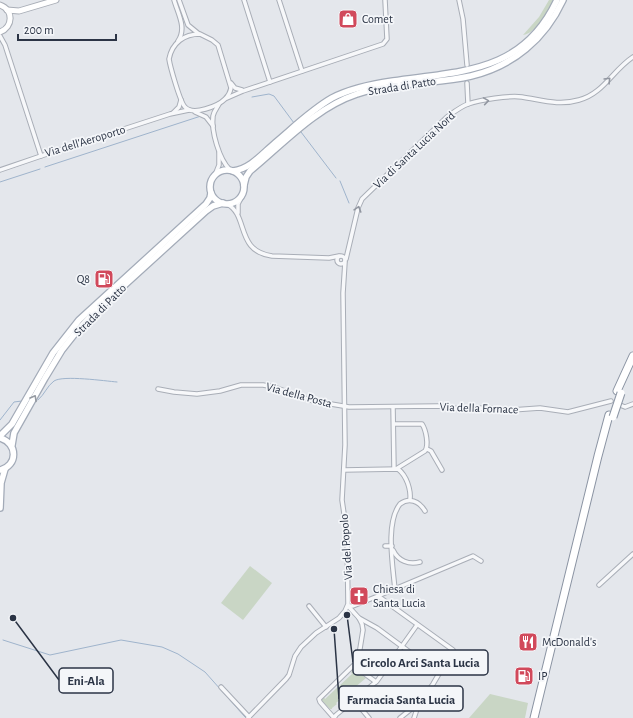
<svg xmlns="http://www.w3.org/2000/svg" width="633" height="718" viewBox="0 0 633 718" font-family="'Alegreya Sans',sans-serif">
<rect width="100%" height="100%" fill="#e4e7ec"/>
<g fill="#c9d6c5">
<path d="M549,0H554C548,10 536,34 523,35L539,17Z"/>
<path d="M250,566L272,583L243,620L221,603Z"/>
<path d="M354,670L366,678L336,703L337,704L332,708V709H330L322,701V699L324,697L325,699L352,674L351,672Z"/>
<path d="M490,694L528,703L525,718H469Z"/>
</g>
<g fill="none" stroke-linecap="round" stroke-linejoin="round">
<g stroke="#9fb4cc" stroke-width="1">
<path d="M252,97L269,94L274,96L294,123"/>
<path d="M301,132L336,178"/>
<path d="M45,167L201,116"/>
<path d="M340,181L349,203"/>
<path d="M0,182L40,169"/>
<path d="M38,400C45,394 47,386 54,381C63,375 105,381 117,382"/>
<path d="M0,420L14,402L22,401"/>
<path d="M3,640L50,655L121,640L162,647L178,654L205,672L245,717"/>
</g>
<g stroke="#a9aeb7" stroke-width="5.5">
<g id="street">
<path d="M174,0C178,14 187,28 178,41"/>
<path d="M179,0L188,25L199,34"/>
<path d="M244,0L270,82"/>
<path d="M279,0L302,71"/>
<path d="M459,0L463,19L467,65"/>
<path d="M200,34L212,40L218,45L231,88C230,93 228,96 225,99C218,106 193,116 185,107C180,102 170,66 169,59C172,43 184,34 200,34Z"/>
<path d="M0,36L5,45L41,156L170,114L189,110"/>
<path d="M231,83L235,88L242,90"/>
<path d="M467,83L468,104"/>
<path d="M227,98L243,91L383,44L387,39L385,0"/>
<path d="M219,104C217,108 214,111 213,116C211,131 219,159 230,170"/>
<path d="M195,112L206,117L213,126"/>
<path d="M173,113L179,107L181,100"/>
<path d="M0,170L41,156"/>
<path d="M215,175L219,165V153"/>
<path d="M227,204C249,215 235,251 272,256L329,258L339,256"/>
<path d="M238,213V204L242,196"/>
<circle cx="341" cy="260" r="4"/>
<path d="M346,259L358,208L362,199L447,117C454,112 460,107 468,104C480,100 509,95 522,97C542,100 559,106 579,100C603,94 613,70 633,57"/>
<path d="M158,389L174,392L197,394L220,391L241,385H263L274,387L313,401L349,407L438,406L461,409L485,408L512,410L540,408L568,412L611,401"/>
<path d="M620,405L625,407L633,404"/>
<path d="M393,407L394,469"/>
<path d="M394,424H422C426,430 429,445 425,451L396,469"/>
<path d="M427,449L431,451L442,470"/>
<path d="M344,470L398,469C407,476 411,490 410,500"/>
<path d="M385,546H392"/>
<path d="M393,550C398,561 409,565 420,562"/>
<path d="M599,585L633,554"/>
<path d="M395,590C393,566 385,523 400,504C409,497 419,501 425,511"/>
<path d="M378,596L453,650L433,684L420,702L400,718"/>
<path d="M309,606L326,627"/>
<path d="M348,606H353L378,596L473,556L481,561"/>
<path d="M348,606L359,618L377,628L438,673"/>
<path d="M354,666L376,682"/>
<path d="M221,687L249,717"/>
<path d="M354,700L369,718"/>
<path d="M248,718L286,679L289,675L295,656L301,647L316,633L339,618L345,611L348,604L347,534L342,500L345,445L343,293L345,262"/>
<path d="M334,718L336,715L377,681L417,625"/>
<path d="M334,718L320,702L319,699L358,661L363,630L362,624L359,618"/>
<path d="M414,718L419,703"/>
</g>
</g>
<g stroke="#a9aeb7" stroke-width="7">
<g id="secondary">
<path d="M0,5C14,10 13,27 0,32"/>
<path d="M7,10L19,11L56,0"/>
</g>
</g>
<g stroke="#a3abb8" stroke-width="8">
<g id="primary">
<circle cx="227" cy="187" r="17"/>
<path d="M233,171C250,169 262,154 275,143C293,128 311,110 332,98C351,88 372,84 393,81C462,71 523,73 557,0"/>
<path d="M244,185L246,177L250,171C283,144 315,108 357,94C372,88 389,87 405,85C426,82 449,81 471,76C513,66 545,39 563,0"/>
<path d="M0,436L12,424L53,353L79,320L206,204L210,198L211,193"/>
<path d="M0,438C18,443 18,466 0,470"/>
<path d="M12,445L14,433L45,378L62,350L77,331L95,312L206,211L213,206L223,203"/>
<path d="M0,508L1,483L5,469"/>
</g>
</g>
<g stroke="#8b94a3" stroke-width="9">
<g id="highway">
<path d="M617,391L633,356"/>
<path d="M534,718L598,456L609,415"/>
</g>
</g>
<use href="#street" stroke="#f7f8fa" stroke-width="3.5"/>
<use href="#secondary" stroke="#fff" stroke-width="5"/>
<use href="#primary" stroke="#fff" stroke-width="5.5"/>
<use href="#highway" stroke="#fff" stroke-width="7"/>
<g stroke="#8b94a3" stroke-width="9" stroke-linecap="butt">
<path id="highway-bridge" d="M613,417L621,393"/>
</g>
<use href="#highway-bridge" stroke="#fff" stroke-width="7"/>
</g>
<defs><path id="oneway-chevron" d="M-2-3.5L2.5 0L-2 3.5" fill="none" stroke-width="1.6" stroke-linecap="round" stroke-linejoin="round"/></defs>
<g stroke="#9196a0">
<use href="#oneway-chevron" transform="translate(608 80) rotate(-45)"/>
<use href="#oneway-chevron" transform="translate(486 101) rotate(-9)"/>
<use href="#oneway-chevron" transform="translate(358 209) rotate(-73)"/>
</g>
<use stroke="#959aa2" href="#oneway-chevron" transform="translate(34 398) rotate(-61)"/>
<defs>
<g id="shop-square" transform="scale(1)"><rect x="-9" y="-9" width="18" height="18" rx="4" fill="#d1495b" stroke="#f4f6f9"/><path d="M-5-2.5h2.3a2.7 3.5 0 0 1 5.4 0H5L5.5 6h-11ZM-1.5-2.5h3a1.5 2.3 0 0 0-3 0Z" fill="#fff"/></g>
<g id="fuel-square" transform="scale(1)"><rect x="-9" y="-9" width="18" height="18" rx="4" fill="#d1495b" stroke="#f4f6f9"/><path d="M-5.5-6h7V0h2V4h1.3V-2.5L3-4.5l.8-.8L6-3V5H2.5V1h-1V6h-7ZM-4.2-4.7v3.2H.2V-4.7Z" fill="#fff"/></g>
<g id="church-square" transform="scale(1)"><rect x="-9" y="-9" width="18" height="18" rx="4" fill="#d1495b" stroke="#f4f6f9"/><path d="M-1.2-6h2.4v3.5h3.3v2.4h-3.3V6h-2.4V-.1h-3.3v-2.4h3.3Z" fill="#fff"/></g>
<g id="restaurant-square" transform="scale(1)"><rect x="-9" y="-9" width="18" height="18" rx="4" fill="#d1495b" stroke="#f4f6f9"/><path d="M-5-6h1v4h1v-4h1v4h1v-4h1v5L-1.5 .5V6h-2V.5L-5-1ZM5-6V6H3V1.5H1.5Q1.5-4 5-6Z" fill="#fff"/></g>
</defs>
<g fill-rule="evenodd">
<use href="#shop-square" x="348" y="19"/>
<use href="#fuel-square" x="104" y="279"/>
<use href="#church-square" x="359" y="596"/>
<use href="#restaurant-square" x="528" y="642"/>
<use href="#fuel-square" x="524" y="676"/>
</g>
<g text-anchor="middle" dominant-baseline="central" stroke-width="3.5" stroke-linejoin="round" paint-order="stroke">
<g font-size="12" fill="#2b3445" stroke="#f4f6f9" text-anchor="start">
<text x="362" y="19">Comet</text>
<text x="90" y="279" text-anchor="end">Q8</text>
<text x="373" y="589">Chiesa di<tspan x="373" dy="14">Santa Lucia</tspan></text>
<text x="542" y="642">McDonald's</text>
<text x="538" y="676">IP</text>
</g>
<g font-size="12" fill="#2b3445" stroke="#f4f6f9">
<text transform="translate(402 86) rotate(-9)">Strada di Patto</text>
<text transform="translate(85 141) rotate(-17)">Via dell'Aeroporto</text>
<text transform="translate(414 150) rotate(-43)">Via di Santa Lucia Nord</text>
<text transform="translate(100 310) rotate(-45)">Strada di Patto</text>
<text transform="translate(299 395) rotate(15)">Via della Posta</text>
<text transform="translate(479 408) rotate(2)">Via della Fornace</text>
<text transform="translate(346 547) rotate(-94)">Via del Popolo</text>
</g>
</g>
<path fill="none" stroke="#2b3445" stroke-width="1.5" d="M347 615L353 662M13 618L59 680M334 629L339 699"/>
<g fill="#2b3445" stroke="#f4f6f9" stroke-width="1.5">
<circle cx="347" cy="615" r="4"/>
<circle cx="13" cy="618" r="4"/>
<circle cx="334" cy="629" r="4"/>
</g>
<g fill="#f4f6f9" stroke="#2b3445" stroke-width="1.5">
<rect x="353" y="650" width="135" height="25" rx="4"/>
<rect x="59" y="668" width="54" height="25" rx="4"/>
<rect x="339" y="686" width="124" height="25" rx="4"/>
</g>
<g font-size="13" text-anchor="middle" font-weight="bold" fill="#2b3445">
<text x="420" y="667">Circolo Arci Santa Lucia</text>
<text x="86" y="685">Eni-Ala</text>
<text x="401" y="704">Farmacia Santa Lucia</text>
</g>
<path d="M18 34v6h98v-6" fill="none" stroke="#2b3445" stroke-width="2"/>
<text x="24" y="34" font-size="12" fill="#2b3445" stroke="#f4f6f9" stroke-width="3" paint-order="stroke">200 m</text>
</svg>
